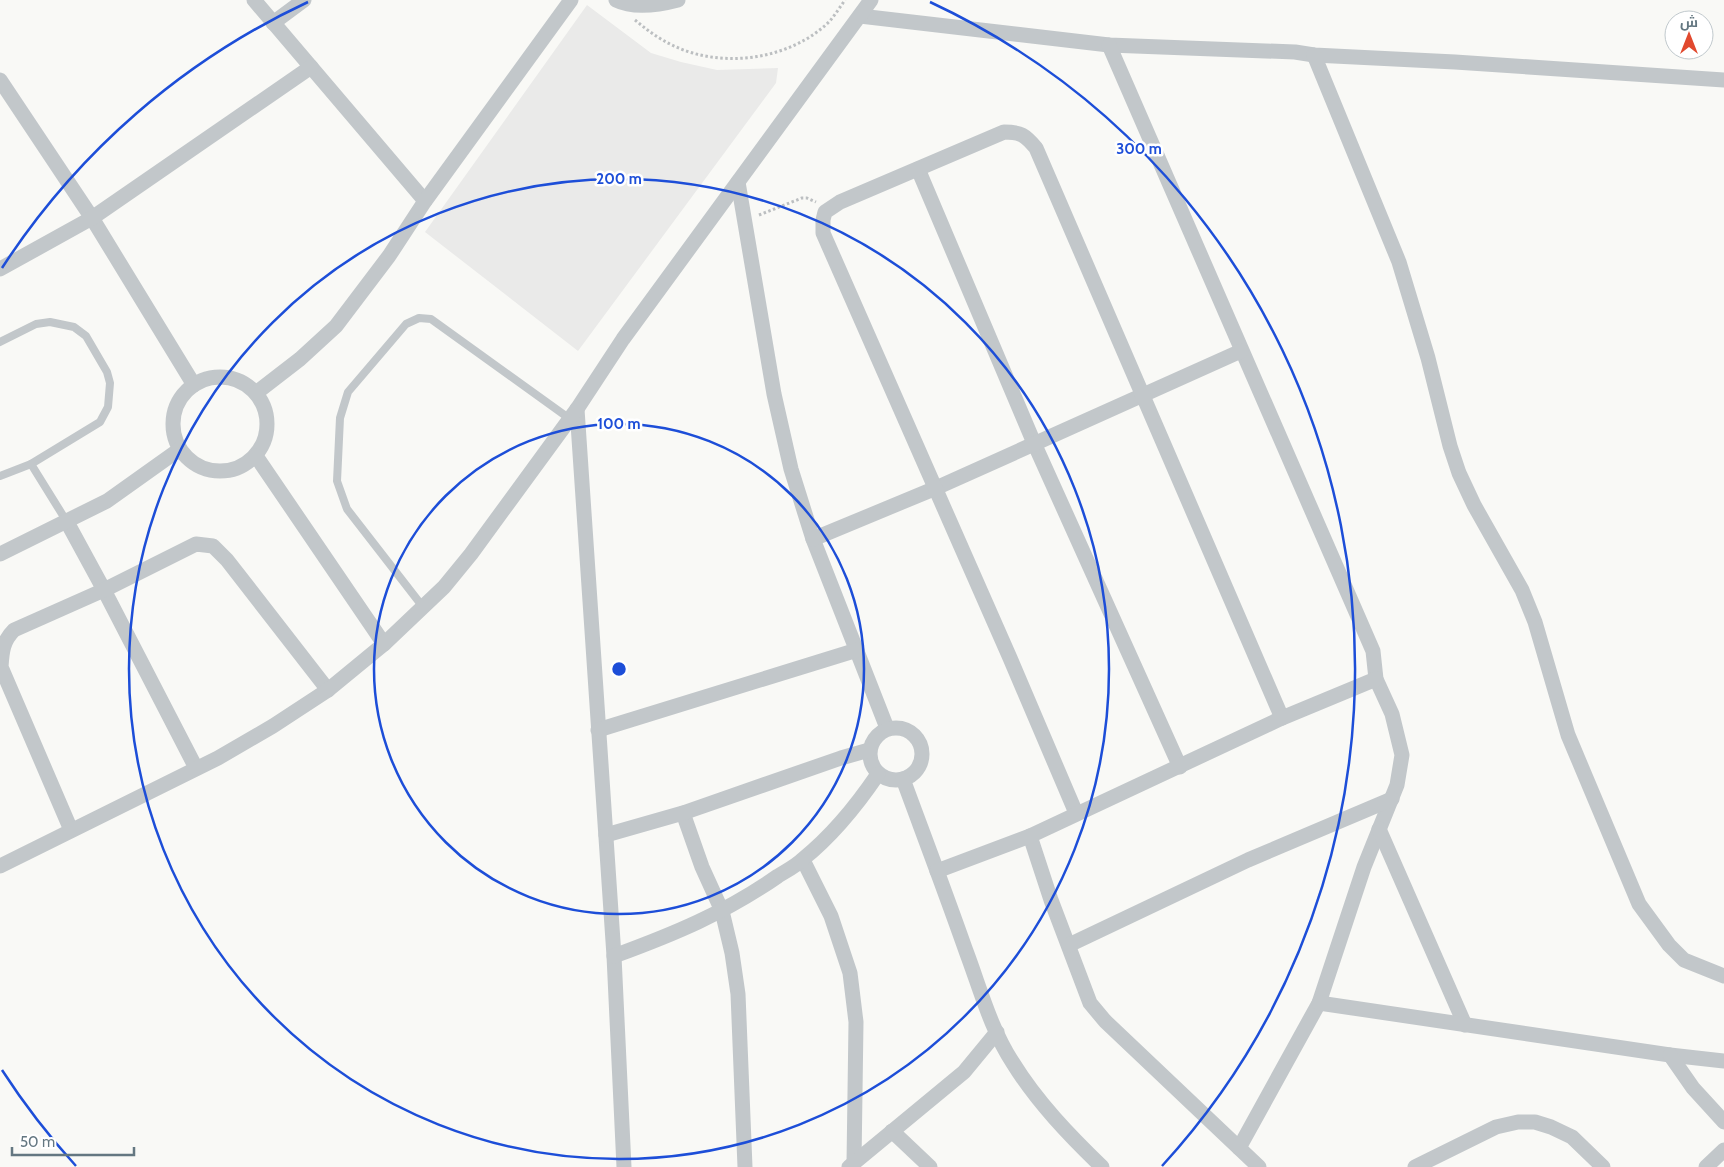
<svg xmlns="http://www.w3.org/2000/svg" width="1724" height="1167" viewBox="0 0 1724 1167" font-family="Cabin,Cairo,sans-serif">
<rect width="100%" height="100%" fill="#f9f9f6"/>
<path fill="#eaeae9" d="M587,5L651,53L681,62L717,70L778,68L776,83L578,351L425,232Z"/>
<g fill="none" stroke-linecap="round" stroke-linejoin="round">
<g stroke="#bcbfc1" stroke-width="3" stroke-dasharray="2.5 2.5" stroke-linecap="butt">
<path d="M635,20C647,30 659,39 674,46C723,69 789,60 829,22C835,15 840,7 845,0"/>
<path d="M759,215L802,198H807L816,202"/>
</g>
<g stroke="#c2c7ca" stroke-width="8">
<path d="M0,342L36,324L50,322L74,327L86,336L107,372L110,383L108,407L100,422L31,464L0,476"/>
<path d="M31,464L67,522"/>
<path d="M423,607L347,509L337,481L340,418L348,392L406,324L419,318L431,319L570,419"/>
</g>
<g stroke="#c2c7ca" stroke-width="15">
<path d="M254,0L425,201"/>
<path d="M616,0C634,9 659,5 678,0"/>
<path d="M860,16L1109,45L1295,52L1314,55L1455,62L1724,80"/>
<path d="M273,23L304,0"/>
<path d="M1109,45L1373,651L1376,679L1392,714L1402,755L1397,785L1364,867L1319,1003L1239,1148"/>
<path d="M1314,55L1399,262L1428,358L1450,446L1459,473L1474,505L1522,590L1535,622L1568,735L1639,904L1669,945L1684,960L1724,976"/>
<path d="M0,80L92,218L194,385"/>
<path d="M918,169L1034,443L1180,767"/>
<path d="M738,182L774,394L791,469L813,539L887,728"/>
<path d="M0,269L92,218L311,67"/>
<circle cx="220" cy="424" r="47"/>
<path d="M256,393L300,359L336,326L389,256L425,201L571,0"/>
<path d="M577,409L614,956L624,1167"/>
<path d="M256,456L384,644"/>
<path d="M67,522L104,590L196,768"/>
<path d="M813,539L936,488L1241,351"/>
<path d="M0,554L107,501L180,449"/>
<circle cx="896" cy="754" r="26"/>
<path d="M598,730L857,650"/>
<path d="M903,779C924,836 946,894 966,951C980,988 991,1030 1013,1063C1037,1102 1070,1136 1102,1167"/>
<path d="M683,813L702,867L722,911L732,953L738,994L745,1167"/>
<path d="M1076,813L1010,658L823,233V220L825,212L840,202L1004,132C1021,132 1025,135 1036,148L1282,718"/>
<path d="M1379,829L1465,1025"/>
<path d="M71,830L1,667C2,651 3,641 14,630L104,590L196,544L213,546L227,560L328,690"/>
<path d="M606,835L683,813L841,758L869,750"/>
<path d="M1030,836L1051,900L1090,1003L1105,1021L1259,1167"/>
<path d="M803,860L831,916L850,973L856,1022L854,1163"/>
<path d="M0,866L218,758L273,726L328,690L384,644L444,587L471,554L577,409L623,339L871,0"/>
<path d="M937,871L1030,836L1282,718L1376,679"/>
<path d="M1069,945L1248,860L1392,799"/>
<path d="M614,956C674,934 725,913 778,876C786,871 796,866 803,859C833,835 857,805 878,774"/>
<path d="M1319,1003L1670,1055L1724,1061"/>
<path d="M1670,1055L1693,1088L1724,1122"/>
<path d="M892,1131L930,1167"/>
<path d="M849,1167L964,1072L997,1032"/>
<path d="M1415,1167L1496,1127L1518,1122H1535L1551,1127L1572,1137L1603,1167"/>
<path d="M1706,1167L1724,1150"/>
</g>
</g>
<g fill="none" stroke="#1d4ed8" stroke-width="2.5">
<circle cx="619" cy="669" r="245"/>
<circle cx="619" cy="669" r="490"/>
<path d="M76 1166A736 736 0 0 1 2 1070M2 268A736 736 0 0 1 308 2M930 2A736 736 0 0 1 1162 1166"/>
</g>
<circle cx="619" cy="669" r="8" fill="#1d4ed8" stroke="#fff" stroke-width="2.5"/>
<g font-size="15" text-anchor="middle" font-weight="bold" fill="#1d4ed8" stroke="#fff" stroke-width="5" stroke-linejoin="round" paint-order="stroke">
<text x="1139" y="154">300 m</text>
<text x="619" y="184">200 m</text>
<text x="619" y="429">100 m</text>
</g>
<g transform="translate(1689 35)"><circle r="24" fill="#ffffff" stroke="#c1c9cd"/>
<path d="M0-4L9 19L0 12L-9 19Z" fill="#e1492e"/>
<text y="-8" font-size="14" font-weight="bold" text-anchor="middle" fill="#647781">ش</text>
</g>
<path d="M12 1147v8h122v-8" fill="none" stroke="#647781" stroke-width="2.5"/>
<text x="20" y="1147" font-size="15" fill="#647781" stroke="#ffffff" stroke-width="4" paint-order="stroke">50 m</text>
</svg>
